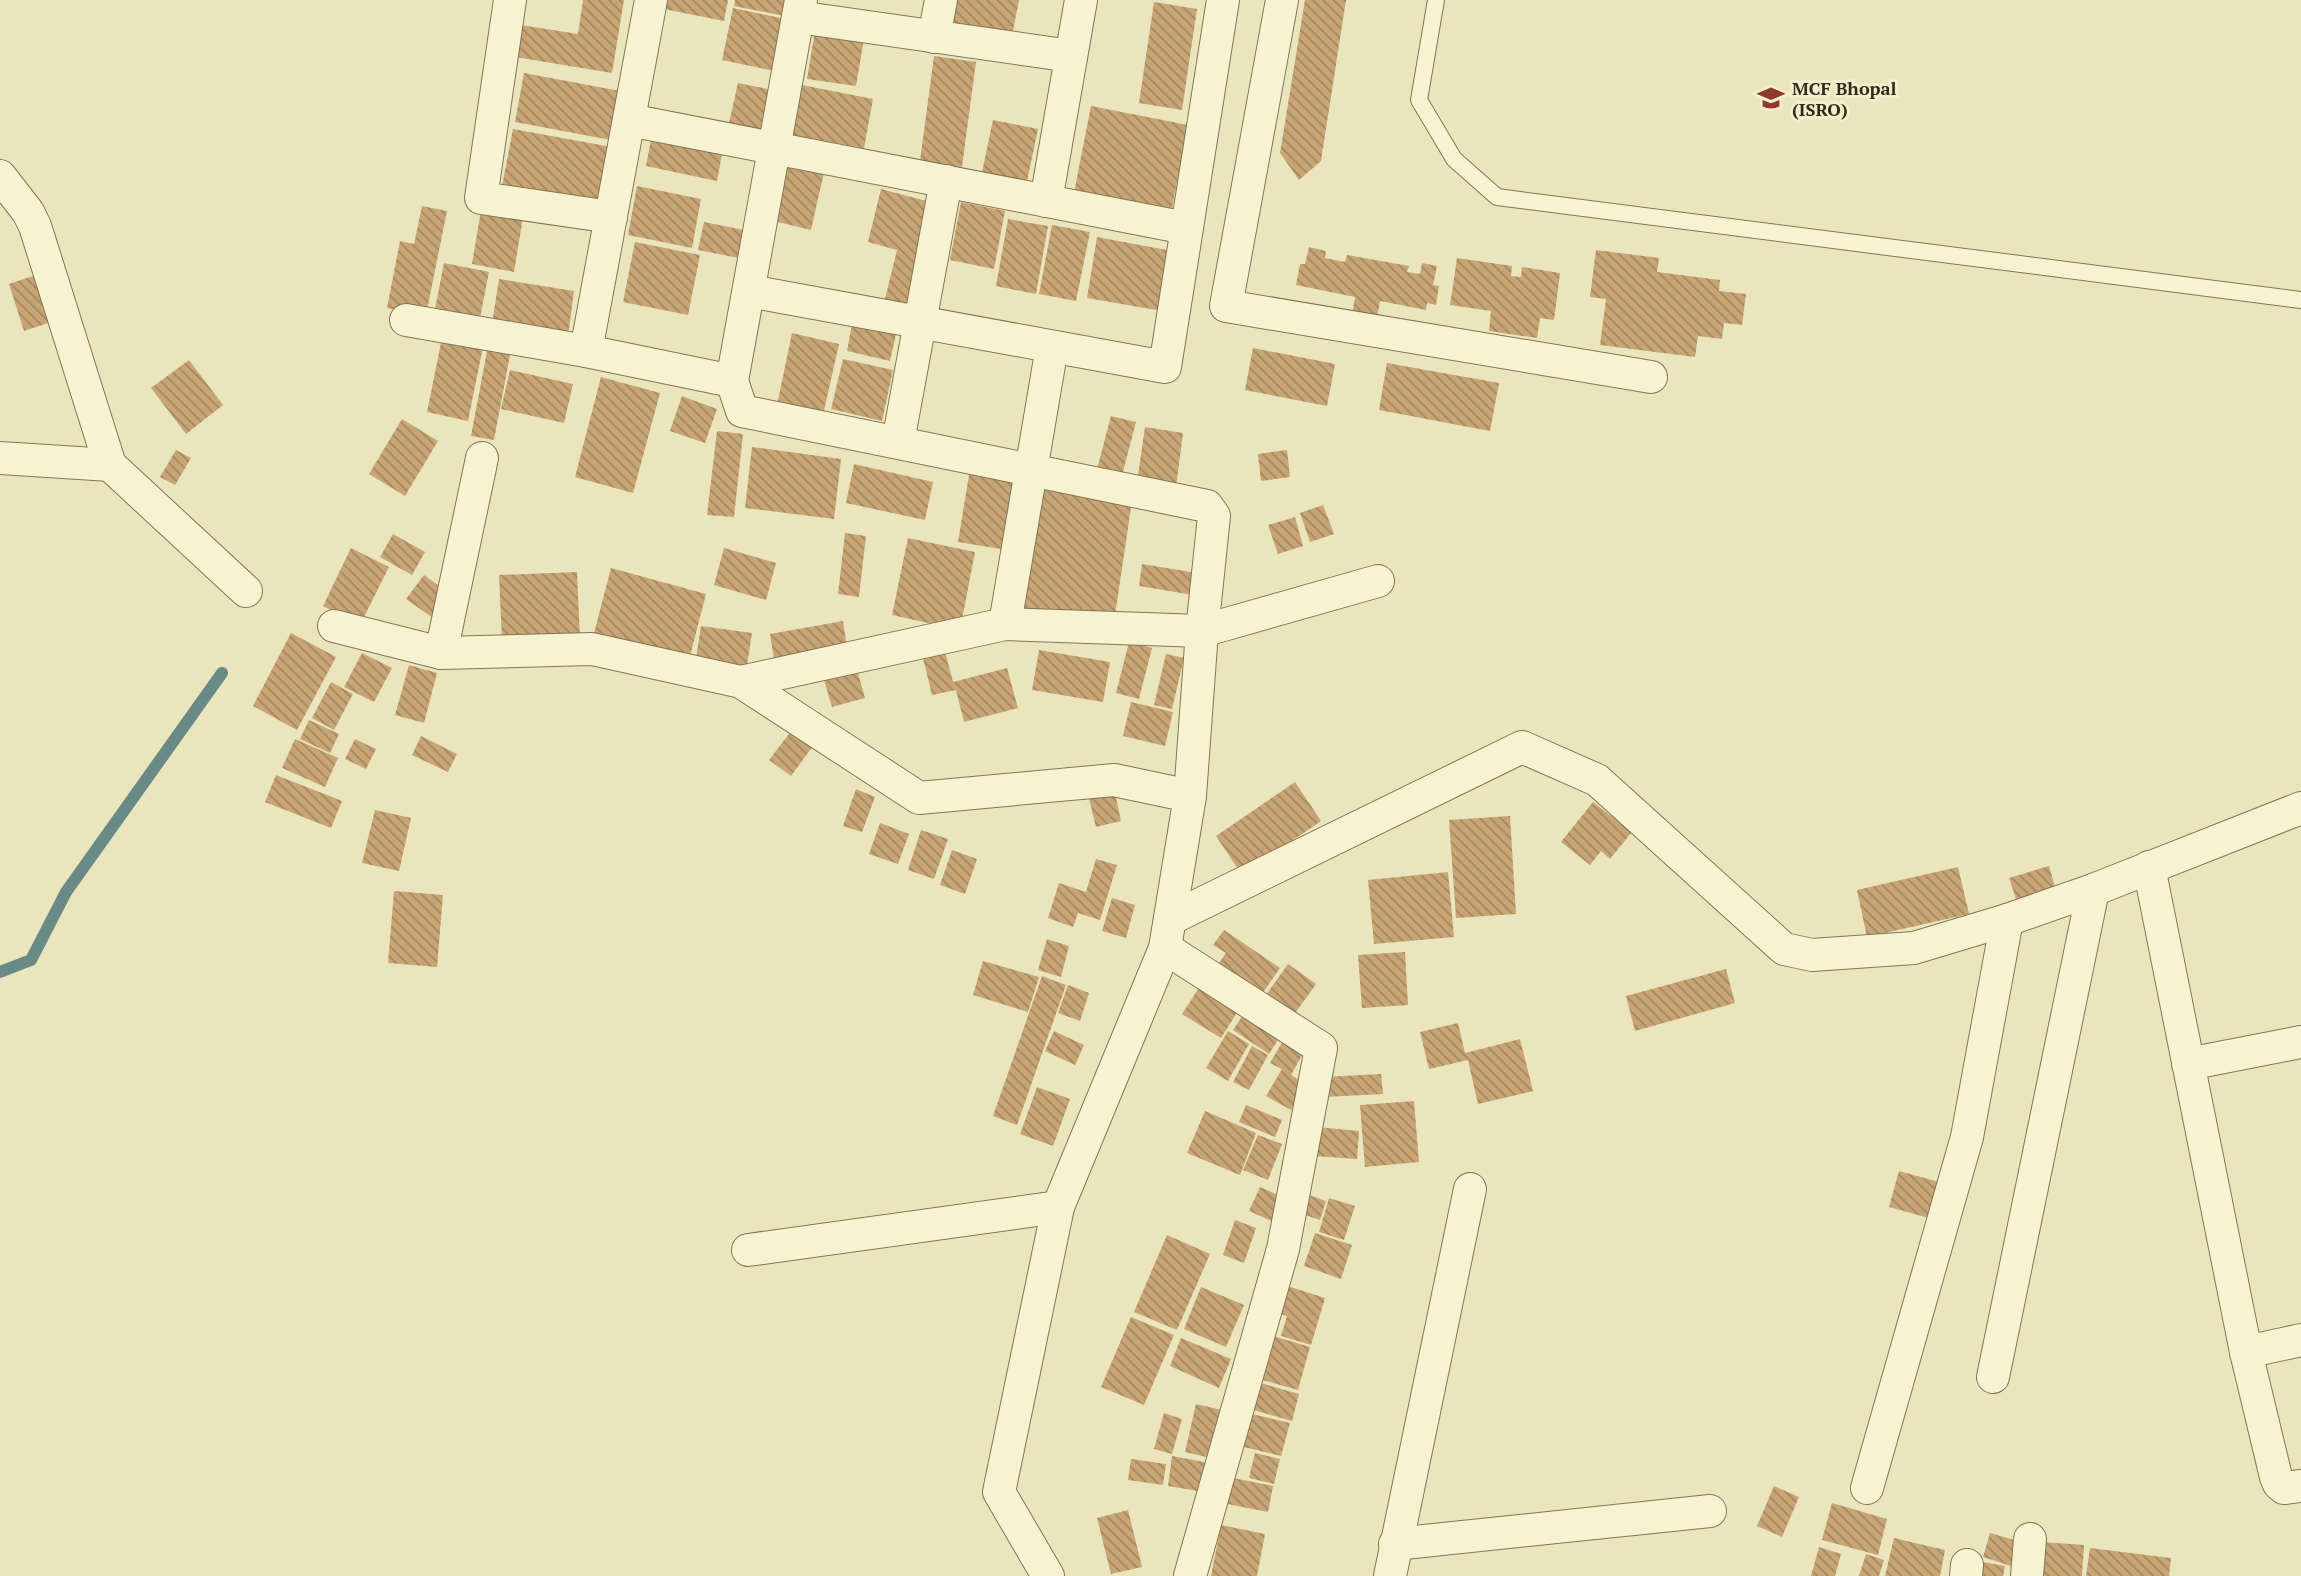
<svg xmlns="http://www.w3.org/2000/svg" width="2301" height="1576" viewBox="0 0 2301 1576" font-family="'PT Serif',serif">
<defs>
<pattern id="building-back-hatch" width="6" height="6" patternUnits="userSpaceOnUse" patternTransform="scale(1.75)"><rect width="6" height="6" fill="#c8a575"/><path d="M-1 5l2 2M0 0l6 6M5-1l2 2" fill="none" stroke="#a3875f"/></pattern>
</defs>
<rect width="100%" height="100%" fill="#ebe5be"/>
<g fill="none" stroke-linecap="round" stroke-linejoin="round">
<path stroke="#698a87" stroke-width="12" d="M0,972L31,960L66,892L222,673"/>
</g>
<g fill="url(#building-back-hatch)">
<path d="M583,0H624L612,73L503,55L508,23L578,34Z"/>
<path d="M666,0H728L724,21L664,9Z"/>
<path d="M735,0H794L790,17L734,6Z"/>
<path d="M953,0H1019L1011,41L948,28Z"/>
<path d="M1305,0H1346L1321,161L1299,180L1280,153Z"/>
<path d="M1154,2L1197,9L1182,110L1139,103Z"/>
<path d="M733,8L790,20L779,72L722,60Z"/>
<path d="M815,31L864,39L856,86L807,79Z"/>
<path d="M934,56L976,62L962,167L920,161Z"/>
<path d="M524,73L620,91L611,140L515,122Z"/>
<path d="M738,83L777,91L769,131L729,123Z"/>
<path d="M797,84L873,99L864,148L788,134Z"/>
<path d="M1091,106L1188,125L1170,218L1073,198Z"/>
<path d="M993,120L1038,129L1027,181L982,172Z"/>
<path d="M513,129L617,148L607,206L502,186Z"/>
<path d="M652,135L723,149L717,181L646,166Z"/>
<path d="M788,160L825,168L811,230L774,221Z"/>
<path d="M637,186L701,199L692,248L628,235Z"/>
<path d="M881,189L934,203L908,305L885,299L897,250L868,242Z"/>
<path d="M961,202L1005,211L994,269L950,260Z"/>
<path d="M422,206L447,211L426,315L387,308L400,241L414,244Z"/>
<path d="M481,210L523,217L514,272L472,264Z"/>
<path d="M1008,219L1048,226L1036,294L996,286Z"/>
<path d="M704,222L754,232L749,260L698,250Z"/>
<path d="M1052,225L1090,232L1076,301L1039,294Z"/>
<path d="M1097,237L1172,251L1162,311L1087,298Z"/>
<path d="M635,242L700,255L688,315L623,302Z"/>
<path d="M1309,247L1326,251L1325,258L1345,262L1347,255L1409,266L1407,272L1420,274L1422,263L1437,266L1433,285L1439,286L1436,305L1427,303L1426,310L1380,301L1376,324L1351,320L1355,297L1296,285L1300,264H1305Z"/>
<path d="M1596,250L1659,258L1657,272L1720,280L1719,291L1746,294L1742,325L1724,323L1722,339L1698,336L1695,357L1600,345L1606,299L1590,297Z"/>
<path d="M1457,258L1512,266L1511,276L1521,277L1522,267L1560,273L1554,320L1540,318L1537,338L1489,331L1491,311L1450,305Z"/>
<path d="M444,263L489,272L478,328L433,319Z"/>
<path d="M36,275L51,322L24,331L9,284Z"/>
<path d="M499,279L574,291L568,336L492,324Z"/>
<path d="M852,324L896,334L890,361L847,351Z"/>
<path d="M443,333L484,342L468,421L427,412Z"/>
<path d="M792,333L839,344L823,415L777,405Z"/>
<path d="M1253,348L1335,364L1327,406L1245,390Z"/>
<path d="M487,351L510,355L494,440L471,436Z"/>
<path d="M843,359L893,370L882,421L831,409Z"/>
<path d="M189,360L223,405L186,434L151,388Z"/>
<path d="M1387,363L1499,383L1490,431L1379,410Z"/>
<path d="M510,370L573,384L564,423L501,409Z"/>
<path d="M601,377L660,393L633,493L575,477Z"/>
<path d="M682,396L717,409L705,443L670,431Z"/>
<path d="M1111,416L1136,422L1120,483L1095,477Z"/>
<path d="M402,419L438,441L405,496L369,474Z"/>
<path d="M1145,427L1183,433L1175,495L1136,489Z"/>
<path d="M717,431L743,434L734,517L707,515Z"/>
<path d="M752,447L841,459L834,519L745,508Z"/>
<path d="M176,450L191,458L175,485L160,477Z"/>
<path d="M1287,450L1290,477L1261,481L1258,454Z"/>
<path d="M854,464L933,482L925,520L846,503Z"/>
<path d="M970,469L1019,477L1007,550L958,542Z"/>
<path d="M1033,487L1132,501L1114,622L1016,608Z"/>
<path d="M1323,505L1334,534L1310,542L1300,513Z"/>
<path d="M1295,517L1303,546L1278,554L1268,525Z"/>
<path d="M845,533L866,536L859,597L838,594Z"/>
<path d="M393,534L425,552L412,575L380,557Z"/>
<path d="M908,538L975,552L960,630L892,615Z"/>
<path d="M351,548L389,567L360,625L323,606Z"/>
<path d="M724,548L776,563L766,600L714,585Z"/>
<path d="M1142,564L1203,574L1199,596L1139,586Z"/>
<path d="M611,568L706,594L688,664L593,637Z"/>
<path d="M577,572L580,638L502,642L499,575Z"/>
<path d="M424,575L450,594L433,618L406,599Z"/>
<path d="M843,621L847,648L774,660L770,634Z"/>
<path d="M701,626L752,633L746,672L695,665Z"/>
<path d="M291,633L336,657L297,730L253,706Z"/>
<path d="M1129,642L1152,648L1139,699L1116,693Z"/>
<path d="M943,644L953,682L1007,668L1018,708L964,722L956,690L932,695L921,650Z"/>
<path d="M1039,650L1110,662L1103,702L1032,690Z"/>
<path d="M362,653L392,668L374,702L344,687Z"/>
<path d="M1166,654L1184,658L1172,709L1154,705Z"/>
<path d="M855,663L865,698L832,707L822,673Z"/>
<path d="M409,665L437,673L424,723L395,715Z"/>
<path d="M331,682L353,694L334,730L312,718Z"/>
<path d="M1131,702L1173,712L1165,746L1123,736Z"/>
<path d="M309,720L339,734L330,753L300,739Z"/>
<path d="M792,730L813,746L791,776L769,760Z"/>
<path d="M421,736L457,754L448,772L412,755Z"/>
<path d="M295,739L338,758L325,787L282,768Z"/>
<path d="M355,739L376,749L366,769L345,759Z"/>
<path d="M276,775L342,801L331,828L265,802Z"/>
<path d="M1295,782L1321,821L1242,875L1216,836Z"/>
<path d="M856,789L875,797L862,832L843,826Z"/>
<path d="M1114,789L1121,821L1096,827L1088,795Z"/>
<path d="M1593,802L1632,832L1610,859L1601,851L1590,865L1561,842Z"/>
<path d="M375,810L411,818L399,871L362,863Z"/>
<path d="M1510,816L1516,914L1456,918L1449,820Z"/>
<path d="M880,823L909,834L898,864L869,854Z"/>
<path d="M921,830L948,839L934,879L908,870Z"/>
<path d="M952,850L977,859L965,894L940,885Z"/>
<path d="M1096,859L1117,865L1100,920L1078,913L1073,927L1048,918L1059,883L1086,892Z"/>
<path d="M2049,866L2055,887L2016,899L2009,878Z"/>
<path d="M1958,867L1969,914L1867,937L1857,890Z"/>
<path d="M1448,872L1454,937L1374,944L1368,880Z"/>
<path d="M394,891L443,895L437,967L388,963Z"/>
<path d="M1112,898L1135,905L1126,938L1102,931Z"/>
<path d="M1224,930L1280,968L1260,997L1216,967L1226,953L1213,945Z"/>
<path d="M1047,939L1069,946L1061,977L1038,970Z"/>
<path d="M1405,952L1408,1005L1362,1008L1358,955Z"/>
<path d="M983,961L1039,977L1028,1012L973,995Z"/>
<path d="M1288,964L1316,984L1291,1019L1263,999Z"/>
<path d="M1726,969L1735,1003L1635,1031L1626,996Z"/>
<path d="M1042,976L1066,985L1017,1125L993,1116Z"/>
<path d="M1204,980L1243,1003L1221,1038L1182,1014Z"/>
<path d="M1068,985L1089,993L1080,1021L1058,1013Z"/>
<path d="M1245,1012L1281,1035L1269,1054L1233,1030Z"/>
<path d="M1458,1023L1465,1053L1520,1039L1533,1091L1478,1104L1468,1060L1429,1069L1420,1032Z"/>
<path d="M1054,1031L1084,1045L1075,1065L1045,1051Z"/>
<path d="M1228,1031L1249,1044L1228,1081L1206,1068Z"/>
<path d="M1284,1039L1305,1050L1291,1075L1306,1084L1291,1110L1266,1096L1282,1069L1270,1063Z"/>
<path d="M1252,1046L1268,1055L1249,1090L1233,1082Z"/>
<path d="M1381,1074L1383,1094L1324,1097L1323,1077Z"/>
<path d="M1037,1087L1070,1099L1053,1146L1020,1134Z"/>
<path d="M1414,1101L1419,1162L1365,1167L1360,1105Z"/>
<path d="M1246,1105L1282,1120L1275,1137L1239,1122Z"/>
<path d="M1205,1111L1256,1133L1240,1175L1187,1153Z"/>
<path d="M1317,1127L1359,1131L1357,1159L1314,1156Z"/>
<path d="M1258,1135L1282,1144L1268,1180L1243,1170Z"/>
<path d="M1899,1171L1946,1184L1936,1220L1889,1207Z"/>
<path d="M1260,1187L1287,1199L1276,1223L1249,1211Z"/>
<path d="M1309,1195L1326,1201L1320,1220L1302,1214Z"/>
<path d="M1329,1198L1355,1206L1344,1240L1319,1232Z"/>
<path d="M1235,1220L1256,1228L1244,1263L1223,1255Z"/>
<path d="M1315,1233L1352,1245L1341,1279L1304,1266Z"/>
<path d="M1167,1235L1210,1254L1177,1330L1134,1312Z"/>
<path d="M1278,1283L1325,1298L1311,1345L1281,1336L1287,1316L1270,1311Z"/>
<path d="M1201,1287L1244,1305L1226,1347L1184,1329Z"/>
<path d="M1131,1317L1174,1335L1144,1405L1101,1387Z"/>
<path d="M1267,1334L1310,1347L1298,1390L1255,1378Z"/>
<path d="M1181,1338L1231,1359L1219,1388L1170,1366Z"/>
<path d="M1247,1379L1299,1394L1292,1421L1240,1406Z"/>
<path d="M1196,1404L1222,1410L1211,1458L1185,1452Z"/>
<path d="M1164,1413L1182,1419L1172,1454L1154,1449Z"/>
<path d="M1252,1414L1290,1423L1281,1456L1244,1447Z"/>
<path d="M1255,1453L1280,1459L1274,1484L1249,1478Z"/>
<path d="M1172,1456L1209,1463L1204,1492L1168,1486Z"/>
<path d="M1131,1459L1166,1464L1163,1485L1128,1480Z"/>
<path d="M1228,1477L1273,1486L1268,1512L1222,1503Z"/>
<path d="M1774,1486L1799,1497L1782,1537L1757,1526Z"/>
<path d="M1832,1503L1887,1519L1878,1555L1822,1540Z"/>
<path d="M1128,1510L1142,1567L1111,1574L1097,1518Z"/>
<path d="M1221,1525L1265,1534L1257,1576H1211Z"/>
<path d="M1990,1533L2021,1542L2014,1567L1983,1557Z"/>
<path d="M1894,1538L1945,1550L1940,1576H1885Z"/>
<path d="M2042,1542L2084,1545L2082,1576H2040Z"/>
<path d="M1819,1547L1841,1554L1835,1576H1811Z"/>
<path d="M2090,1548L2171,1558L2169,1576H2086Z"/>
<path d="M1866,1554L1884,1560L1879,1576H1859Z"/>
<path d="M1983,1562L2005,1566L2003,1576H1980Z"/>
</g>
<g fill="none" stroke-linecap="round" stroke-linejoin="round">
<g stroke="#837558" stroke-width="18">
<path id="service" d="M1436,0L1419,100L1454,159L1497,197L2301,300"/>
</g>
<g stroke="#837558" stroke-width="34">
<g id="minor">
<path d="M510,0L481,198L611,217"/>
<path d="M1282,0L1226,306L1651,377"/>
<path d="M798,17L1071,56"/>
<path d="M934,37L941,0"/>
<path d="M629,120L1186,228"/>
<path d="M0,176L28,212L35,226L110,465L246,591"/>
<path d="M1046,201L1081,0"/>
<path d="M749,291L1165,367L1223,0"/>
<path d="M406,320L586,351L732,381L742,411L1207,506L1214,516L1202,631L1190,796L1165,948L1058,1207L999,1492L1048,1576"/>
<path d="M586,351L651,0"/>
<path d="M732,381L801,0"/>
<path d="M898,442L946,181"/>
<path d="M0,458L110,465"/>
<path d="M1005,624L1052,347"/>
<path d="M334,626L441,653L592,649L741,682L919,798L1114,780L1190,796"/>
<path d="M441,653L482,458"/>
<path d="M741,682L1005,624L1202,631L1378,581"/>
<path d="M2149,867L2246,1352L2276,1477L2279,1484L2284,1488L2301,1486"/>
<path d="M1170,919L1522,747L1597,780L1784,949L1812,955L1914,948L2007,920L2093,890L2301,808"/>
<path d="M1165,948L1321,1048L1283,1249L1190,1576"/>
<path d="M2188,1064L2301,1042"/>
<path d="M748,1250L1058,1207"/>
<path d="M2246,1352L2301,1340"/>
<path d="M1993,1377L2093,890"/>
<path d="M1867,1488L1967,1137L2007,920"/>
<path d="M1395,1544L1710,1511"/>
<path d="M1390,1576L1470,1189"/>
<path d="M1966,1576L1967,1565"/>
<path d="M2027,1576L2030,1539"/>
</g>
</g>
<use href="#service" stroke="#f7f2d0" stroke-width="16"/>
<use href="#minor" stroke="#f7f2d0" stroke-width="32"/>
</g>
<defs>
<g id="university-bare" transform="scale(2.1)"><path d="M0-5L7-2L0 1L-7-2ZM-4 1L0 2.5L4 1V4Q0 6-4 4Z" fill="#8f3a2a" stroke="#f3eecd" stroke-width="2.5" paint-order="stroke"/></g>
</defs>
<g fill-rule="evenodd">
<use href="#university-bare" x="1771" y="98"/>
</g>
<g text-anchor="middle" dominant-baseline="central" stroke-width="6" stroke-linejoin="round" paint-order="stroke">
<g font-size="18" font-weight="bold" fill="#332a1c" stroke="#f3eecd" text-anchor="start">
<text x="1792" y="88">MCF Bhopal<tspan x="1792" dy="21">(ISRO)</tspan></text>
</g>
</g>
</svg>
